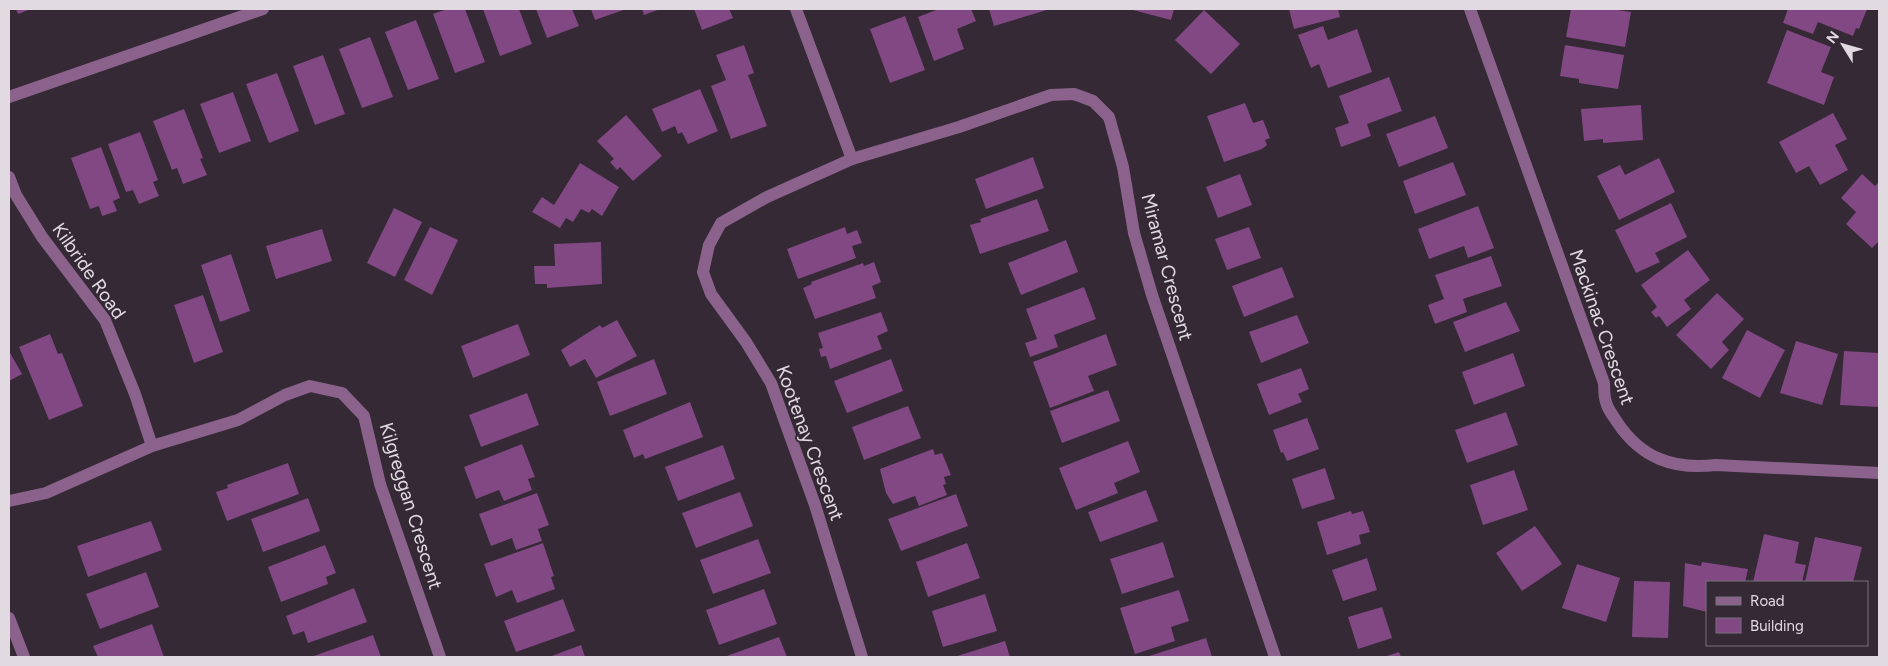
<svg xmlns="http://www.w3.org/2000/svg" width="1888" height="666" viewBox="0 0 1888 666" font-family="Figtree,sans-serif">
<rect width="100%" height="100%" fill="#342935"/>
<g fill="#814884">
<path d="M16,9H31L18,14Z"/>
<path d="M447,9H465L485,62L455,73L433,14Z"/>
<path d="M483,9H519L532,44L500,56Z"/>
<path d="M536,9H572L579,26L547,38Z"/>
<path d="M591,9H626L595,20Z"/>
<path d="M642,9H660L644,15Z"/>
<path d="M694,9H729L733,18L702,30Z"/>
<path d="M939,9H971L976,21L957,29L964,49L934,61L918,17Z"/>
<path d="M989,9H1050L994,26Z"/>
<path d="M1129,9H1174L1171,20Z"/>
<path d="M1289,9H1338L1340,17L1294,29Z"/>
<path d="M1571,9H1611L1631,12L1625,47L1566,37Z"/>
<path d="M1788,9H1867L1859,29L1856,28L1853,36L1818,22L1813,34L1783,23Z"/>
<path d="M1204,10L1240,44L1211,74L1175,40Z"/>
<path d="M905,16L925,70L890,83L870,29Z"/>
<path d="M416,20L439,79L408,90L385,32Z"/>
<path d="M1323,26L1328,40L1357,29L1372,72L1328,88L1319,64L1311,68L1298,35Z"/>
<path d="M1787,30L1831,47L1821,72L1834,77L1824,105L1767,83Z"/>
<path d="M370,37L393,97L362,108L339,49Z"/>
<path d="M744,45L754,73L748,75L767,126L731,139L711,86L726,80L716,55Z"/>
<path d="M1565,45L1624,55L1618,89L1579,83V79L1560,76Z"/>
<path d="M323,55L345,114L315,125L293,66Z"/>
<path d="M277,73L299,131L269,143L246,84Z"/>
<path d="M1389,77L1402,111L1367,124L1371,136L1341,147L1335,128L1349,123L1339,96Z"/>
<path d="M700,89L718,131L688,144L682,132L678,134L675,126L662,132L652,109Z"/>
<path d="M233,92L251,141L219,153L200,104Z"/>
<path d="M1245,103L1253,123L1263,120L1270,138L1265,140L1267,145L1262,149L1224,162L1207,116Z"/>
<path d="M1641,105L1643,140L1603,143V139L1584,141L1581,109Z"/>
<path d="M184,109L203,158L200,159L207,175L183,184L177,168L172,170L153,121Z"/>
<path d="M1833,113L1847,139L1835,145L1848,170L1820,185L1809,166L1796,173L1779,142Z"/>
<path d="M626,115L662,156L633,181L620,167L617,170L610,162L614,159L597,141Z"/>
<path d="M1435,116L1448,148L1399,167L1386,134Z"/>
<path d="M140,132L158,180L153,182L159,196L139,204L133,190L126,192L108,144Z"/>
<path d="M101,147L120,198L113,201L117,211L102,216L99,206L90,209L71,158Z"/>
<path d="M1033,157L1044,188L986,209L975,179Z"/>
<path d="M1659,158L1675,192L1619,220L1597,176L1620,165L1625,175Z"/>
<path d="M1453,162L1466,195L1415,214L1403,181Z"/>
<path d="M580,163L619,187L602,216L592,209L589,213L581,209L573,222L566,218L560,228L532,212L542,197L554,205Z"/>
<path d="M1240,174L1252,205L1218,218L1206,187Z"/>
<path d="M1862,174L1875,186L1879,182V241L1872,248L1846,224L1856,212L1841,198Z"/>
<path d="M1037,199L1049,231L980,254L970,225L981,222L980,219Z"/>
<path d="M1671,203L1687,237L1655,253L1660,262L1636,273L1615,230Z"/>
<path d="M1478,206L1494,248L1468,258L1464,246L1429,259L1418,229Z"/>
<path d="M394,208L422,222L395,277L367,263Z"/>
<path d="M430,227L458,240L432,295L404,280Z"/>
<path d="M845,227L847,234L857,230L862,243L852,246L856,258L798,279L787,249Z"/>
<path d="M1249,227L1261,258L1227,270L1215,239Z"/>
<path d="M322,229L332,261L276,279L266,246Z"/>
<path d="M1066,240L1078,272L1021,295L1008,263Z"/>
<path d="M601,242L602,284L547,288V284H535L534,266H555L554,244Z"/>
<path d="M1688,250L1710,280L1684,300L1691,309L1667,327L1659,316L1656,318L1651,312L1657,307L1641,285Z"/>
<path d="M231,254L250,311L220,322L201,265Z"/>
<path d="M1491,256L1502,286L1463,299L1467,312L1435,324L1428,305L1444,299L1435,275Z"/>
<path d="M874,262L881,282L872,286L876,298L815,319L803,288L812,284L811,282L863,263L864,266Z"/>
<path d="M1282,267L1294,297L1244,317L1232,286Z"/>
<path d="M1084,287L1096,319L1054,335L1058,347L1030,357L1025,343L1037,339L1026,309Z"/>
<path d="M1717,293L1744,319L1722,342L1729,350L1711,369L1676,335Z"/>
<path d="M203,295L223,352L194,363L174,305Z"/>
<path d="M1506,302L1520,331L1465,352L1453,322Z"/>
<path d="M881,312L888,331L877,336L882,349L830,369L826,356L821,357L819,349L823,348L818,333Z"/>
<path d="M1297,315L1309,343L1261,363L1249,332Z"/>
<path d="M617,320L637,356L596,378L585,359L570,367L561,350L600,325L602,328Z"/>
<path d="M518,324L530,355L473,378L461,346Z"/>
<path d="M1747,330L1785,350L1760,398L1722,378Z"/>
<path d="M50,334L58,354L62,353L83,406L49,420L19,347Z"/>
<path d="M1106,334L1117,365L1088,376L1094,391L1050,408L1033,362Z"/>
<path d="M1796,341L1838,354L1822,405L1780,393Z"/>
<path d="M9,351L22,374L9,381Z"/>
<path d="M1844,351L1879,353V407L1840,405Z"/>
<path d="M1513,353L1525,386L1474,405L1462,372Z"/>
<path d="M654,359L667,394L610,416L597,382Z"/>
<path d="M891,359L903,391L847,413L834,381Z"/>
<path d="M1301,368L1309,389L1298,394L1302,402L1269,415L1257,384Z"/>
<path d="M1108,390L1120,421L1062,443L1050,411Z"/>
<path d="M527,393L539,425L481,447L469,415Z"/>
<path d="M690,402L703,437L645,459L643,454L634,458L623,430Z"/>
<path d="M908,406L921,438L864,460L852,427Z"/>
<path d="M1506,412L1518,445L1467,463L1455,430Z"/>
<path d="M1307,418L1319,449L1287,461L1283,452L1281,453L1273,430Z"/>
<path d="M1128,441L1140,472L1114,483L1118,493L1076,510L1059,468Z"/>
<path d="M522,444L535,477L528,479L532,490L504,501L499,490L476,499L464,467Z"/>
<path d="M723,445L735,479L678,501L665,467Z"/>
<path d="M933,449L935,455L942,453L951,475L944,477L946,484L943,485L947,495L919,506L915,496L893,504L886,493L880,469Z"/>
<path d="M288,463L299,494L227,521L216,492L228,488L227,485Z"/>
<path d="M1325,468L1335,499L1302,509L1292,479Z"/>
<path d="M1514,470L1528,510L1483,525L1470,485Z"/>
<path d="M1146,490L1158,521L1100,542L1088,512Z"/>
<path d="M740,492L753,526L696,548L682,513Z"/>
<path d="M537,493L549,525L538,529L542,541L516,550L512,538L491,546L479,514Z"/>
<path d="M956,494L968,526L901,551L888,519Z"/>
<path d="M308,498L320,531L263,552L251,519Z"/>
<path d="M1351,511L1352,514L1363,511L1370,532L1359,535L1361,544L1327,555L1317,522Z"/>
<path d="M151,521L162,550L88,577L77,546Z"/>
<path d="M1535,526L1562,564L1522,591L1496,553Z"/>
<path d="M1764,534L1799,542L1795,563L1806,565L1802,582H1753Z"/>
<path d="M1815,537L1862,547L1853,582H1805Z"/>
<path d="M758,539L771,573L713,594L700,560Z"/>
<path d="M1163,542L1174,577L1122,594L1110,559Z"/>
<path d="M543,543L554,576L551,577L555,589L517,603L512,590L496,597L484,564Z"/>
<path d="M967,543L980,578L928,597L916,562Z"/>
<path d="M325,545L336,573L326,577L328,584L281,602L268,567Z"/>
<path d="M1367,558L1377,590L1343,601L1332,570Z"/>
<path d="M1702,562L1748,569L1745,582H1707V612L1683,606L1685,563L1701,566Z"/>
<path d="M1577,564L1620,578L1606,622L1562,608Z"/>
<path d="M146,572L159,607L100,629L86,594Z"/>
<path d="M1634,581L1670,582L1668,638L1632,637Z"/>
<path d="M354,588L367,622L308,643L304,631L293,635L286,616Z"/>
<path d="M764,589L777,624L719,645L706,610Z"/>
<path d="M1179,590L1189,621L1171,627L1175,641L1135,654L1120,608Z"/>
<path d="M985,594L997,631L943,647L932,611Z"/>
<path d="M563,599L575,631L516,652L504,621Z"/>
<path d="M1382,607L1392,638L1358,649L1348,617Z"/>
<path d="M152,624L164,657H98L93,646Z"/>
<path d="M373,635L381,657H311Z"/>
<path d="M779,637L787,657H724Z"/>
<path d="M1206,638L1212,657H1146Z"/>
<path d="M1005,641L1010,657H954Z"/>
<path d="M581,645L585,657H549Z"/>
<path d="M1399,652L1401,657H1384Z"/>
</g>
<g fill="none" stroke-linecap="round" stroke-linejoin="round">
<g stroke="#8a628b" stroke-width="12">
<path d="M796,9L852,159"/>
<path d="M1470,9L1604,383C1604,390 1604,399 1607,405C1609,411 1614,417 1617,422C1641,458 1673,470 1716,465L1879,473"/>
<path d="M9,97L263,9"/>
<path d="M9,177L16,195L42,237L105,320L135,394L152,446"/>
<path d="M9,501L46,493L152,446L238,420L285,395L310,386L342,393L364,416L380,484L440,657"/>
<path d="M9,618L24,657"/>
<path d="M862,657L815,505L771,383L746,342L711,294L703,272L709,245L721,223L767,197L852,159L959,127L1051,95L1074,94L1093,101L1109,117L1123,167L1134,233L1152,295L1275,657"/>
</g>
</g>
<g text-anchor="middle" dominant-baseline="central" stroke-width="4" stroke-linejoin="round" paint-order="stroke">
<g font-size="19" fill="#e1dae1" stroke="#342935">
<text transform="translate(1167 267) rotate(75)">Miramar Crescent</text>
<text transform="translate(89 271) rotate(55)">Kilbride Road</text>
<text transform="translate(1602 327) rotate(71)">Mackinac Crescent</text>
<text transform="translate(810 443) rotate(70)">Kootenay Crescent</text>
<text transform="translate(411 506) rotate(73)">Kilgreggan Crescent</text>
</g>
</g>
<rect width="1888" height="666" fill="none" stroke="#e1dae1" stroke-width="20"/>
<rect x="1706" y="581" width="162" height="65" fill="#342935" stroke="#79707a"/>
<rect x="1716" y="597" width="25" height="8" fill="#8a628b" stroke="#79707a"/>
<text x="1750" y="606" font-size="15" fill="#e1dae1">Road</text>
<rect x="1716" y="618" width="25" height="15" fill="#814884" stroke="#79707a"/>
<text x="1750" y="631" font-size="15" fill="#e1dae1">Building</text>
<g transform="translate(1843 45) rotate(307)" stroke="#342935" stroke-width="4" paint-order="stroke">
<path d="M0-4L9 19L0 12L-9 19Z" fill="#e1dae1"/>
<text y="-8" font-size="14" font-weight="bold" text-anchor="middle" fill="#e1dae1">N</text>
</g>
</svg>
